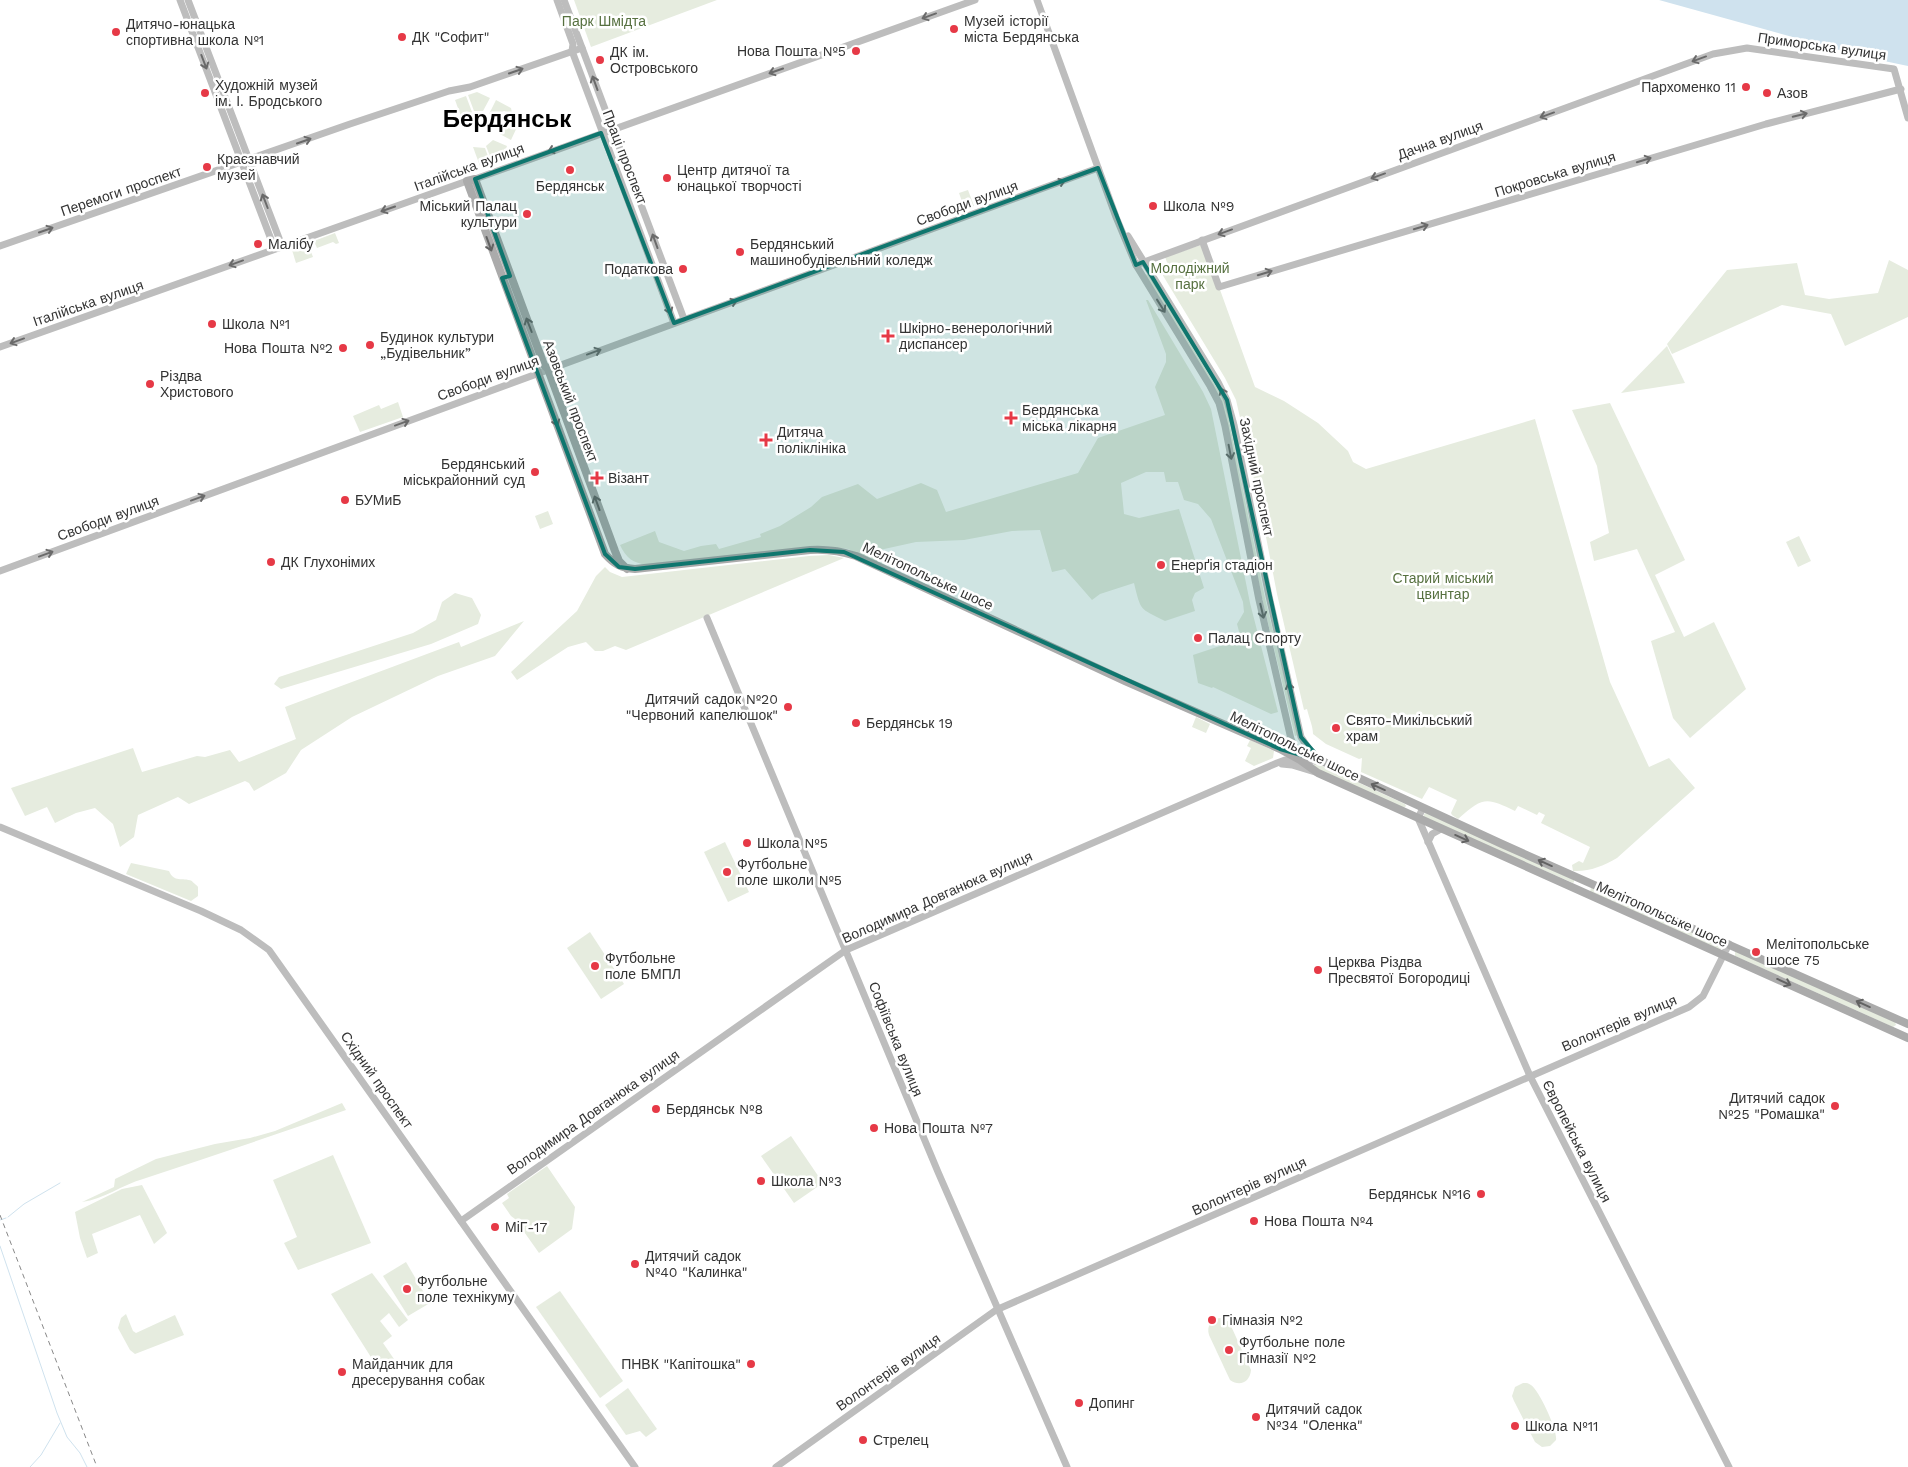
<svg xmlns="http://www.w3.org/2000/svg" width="1908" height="1467" viewBox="0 0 1908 1467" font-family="'Work Sans',sans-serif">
<rect width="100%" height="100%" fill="#fff"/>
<g fill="#e6ecdf">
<path d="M574,0H717L591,47Z"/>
<path d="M477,92L490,98L483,111H474L468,95Z"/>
<path d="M466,96L472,112L462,119L455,100Z"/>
<path d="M496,100L511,108L512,113L504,111L492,115L489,114Z"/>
<path d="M515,121L518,125L511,140L498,133V131L511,127Z"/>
<path d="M493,140L507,146L503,157L492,161L486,146Z"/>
<path d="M473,147L485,148L490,162L480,166Z"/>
<path d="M968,190L974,206L965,210L959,193Z"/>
<path d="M335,233L339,243L336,244L333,242L317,248L314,241Z"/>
<path d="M308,244L313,257L296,263L292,250Z"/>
<path d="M1201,245L1205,248L1255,387L1284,401L1318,423L1348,451L1353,462L1366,469L1535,419L1610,682L1649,767L1669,758L1695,788L1617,858C1603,866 1589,872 1573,871L1572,865L1579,861L1583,863L1590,847L1541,823L1545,815L1539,812L1537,815L1518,806L1515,811C1486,797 1483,797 1458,819L1452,815L1451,813L1457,800L1429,787L1422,799L1361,772L1362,758L1359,759L1326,744L1313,734C1313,726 1309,718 1307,709L1304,710L1277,594L1260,506L1236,400L1225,378L1159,269L1168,265L1165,257Z"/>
<path d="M1889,260L1908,270V317L1845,346L1831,314L1782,305L1672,354L1667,344L1727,270L1797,263L1805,295L1829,299L1878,293Z"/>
<path d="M1148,274L1225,401L1265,598L1298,735L1295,736L1262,598L1222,402L1145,275Z"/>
<path d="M1146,300H1148L1203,392L1211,409L1250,603L1278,712L1271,714L1213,687L1212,688L1198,683L1193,655L1241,639L1237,624L1244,612L1243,602L1211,519L1198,504L1184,500L1178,482H1166L1164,472H1146L1121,483L1124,514L1139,518L1179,509L1204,588L1195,593L1192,600L1195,611L1165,621C1139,608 1141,611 1134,583L1100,594L1092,600L1065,569L1052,572L1040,530L1012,531L964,540L916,542L875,551L873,557L887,567L848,549L825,546L647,565C633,563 626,558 620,545L655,531L659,542L684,551L701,546L716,544L719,549L761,537L760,534L780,526L811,507L822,497L858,484L877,499L921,483L937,490L946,512L1078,473L1098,438L1165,415L1155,387L1166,362V354Z"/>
<path d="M1667,346L1685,383L1621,393Z"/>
<path d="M398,402L403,417L360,432L353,416L379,405L381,409Z"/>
<path d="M1610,403L1685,560L1655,575L1684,637L1714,622L1746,689L1690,738L1673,718L1651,641L1675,632L1637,549L1594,561L1590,542L1609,533L1597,466L1572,410Z"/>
<path d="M548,511L553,524L540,529L535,516Z"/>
<path d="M1799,536L1811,561L1798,567L1786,542Z"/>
<path d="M829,555L844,558L626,650L615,646L603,651H595L586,642L568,647L517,680L511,672L577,611L596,576L605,567L610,572L622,577L809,556Z"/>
<path d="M455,593L472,598L481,615L478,624L431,644L281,689L274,684L279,677L413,633L436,620L442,602Z"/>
<path d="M524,621L495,656L438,676L352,717L301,750L286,773L254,791L249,783L245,781L189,804L178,797L138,815L134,837L120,847L113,824L95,808L76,813L55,823L47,807L25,816L11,788L133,748L142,772L197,756L205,757L230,750L239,762L296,739L285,707L459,642L461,647Z"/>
<path d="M1196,717L1210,724L1206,733L1192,727Z"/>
<path d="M1250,740L1274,751L1273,758L1254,766L1245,761L1251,748L1247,746Z"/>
<path d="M1316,763L1405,804L1406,806L1404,808L1314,768V764Z"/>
<path d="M1426,813L1574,880V882L1573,883L1424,818V814Z"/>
<path d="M725,842L749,892L728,902L704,852Z"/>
<path d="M131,863L169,871C174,883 182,877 192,881C192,882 198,886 198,887V896L191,901L126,874Z"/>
<path d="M1591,887L1723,946V948L1720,950L1590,892Z"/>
<path d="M590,932L624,984L601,999L567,948Z"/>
<path d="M1737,951L1895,1022L1896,1025L1893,1027L1735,956V952Z"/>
<path d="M342,1103L346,1110C279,1134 211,1156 143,1179C122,1185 104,1199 82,1202L114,1187L115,1179L156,1159L215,1144L250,1138L275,1131Z"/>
<path d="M791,1136L823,1183L794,1203L761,1156Z"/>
<path d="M333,1155L371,1243L298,1270L284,1243L297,1237L273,1180Z"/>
<path d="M547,1166L575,1207L572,1229L539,1253L515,1219L511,1216L502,1203L509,1198L507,1194Z"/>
<path d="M142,1185L167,1233L154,1244L140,1215L92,1234L98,1253L87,1258L80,1238L75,1212L122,1189Z"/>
<path d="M406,1262L430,1303L408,1316L383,1276Z"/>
<path d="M372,1273L408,1320L399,1327L389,1313L380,1321L392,1336L383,1343L396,1362L381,1373L331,1294Z"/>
<path d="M560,1291L623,1381L600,1398L536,1307Z"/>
<path d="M126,1314L133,1331L136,1333L175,1315L184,1335L135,1354L130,1350L118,1328L121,1318Z"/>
<path d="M1222,1318L1229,1322L1231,1326L1251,1370C1250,1382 1240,1387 1230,1380L1209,1335C1206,1325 1212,1318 1222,1318Z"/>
<path d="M1523,1383C1527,1383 1528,1383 1531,1385C1539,1390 1558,1431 1556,1440L1550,1446L1542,1447L1535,1442L1514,1401L1512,1396L1515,1387Z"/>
<path d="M628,1388L657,1429L646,1437L640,1431L626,1435L605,1405Z"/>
</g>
<path fill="#cfe2ee" d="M1659,0H1908V66L1865,57Z"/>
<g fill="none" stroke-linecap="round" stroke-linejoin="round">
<g stroke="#cfe2ee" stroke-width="1">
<path d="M8,1217L24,1204L60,1183"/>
<path d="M0,1220L6,1218"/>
<path d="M0,1246L57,1413L67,1437L80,1453L87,1467"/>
<path d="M30,1467L41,1455L60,1423"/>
</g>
<g stroke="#bdbdbd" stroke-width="7">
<path d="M180,0L272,242L282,246"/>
<path d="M188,0L282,246"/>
<path d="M557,0L573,44L572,51L674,323"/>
<path d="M564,0L684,319"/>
<path d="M1037,0L1116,217L1136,265L1210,386L1219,403L1225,426L1259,600L1291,739L1299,757"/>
<path d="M475,179L975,0"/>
<path d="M1128,236L1218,382L1227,400L1234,425L1269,596L1301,737L1309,749L1320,760"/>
<path d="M1202,240L1219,287L1766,124L1901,89"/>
<path d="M0,246L350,124L449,91L470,87L582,48"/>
<path d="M1136,265L1713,54L1747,48L1894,69L1908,118"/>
<path d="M0,347L467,181"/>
<path d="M0,571L1098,168"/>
<path d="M707,618L938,1172L1067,1467"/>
<path d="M1282,764L1292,765L1315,772"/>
<path d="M1423,808L1418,818L1530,1076L1729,1467"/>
<path d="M0,827L201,911L241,930L269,950L635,1467"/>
<path d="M1428,842L1432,834L1441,829"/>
<path d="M461,1221L846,950L1277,763L1285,760L1317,761"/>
<path d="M776,1467L996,1310L1689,1007L1703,996L1729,944"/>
</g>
<g stroke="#ababab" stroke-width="8">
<path d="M627,569L619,561L615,551L548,369L544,365L475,179L467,181L605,554C614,564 621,568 635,569L810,550C826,549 841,551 856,556L1125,681L1280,749L1300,760L1318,773L1908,1038"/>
<path d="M1289,750L1322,761L1502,844L1908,1024"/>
</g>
<path stroke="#888" stroke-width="1" stroke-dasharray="5 4" stroke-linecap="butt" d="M0,1215L97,1467"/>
</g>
<defs><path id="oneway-shaft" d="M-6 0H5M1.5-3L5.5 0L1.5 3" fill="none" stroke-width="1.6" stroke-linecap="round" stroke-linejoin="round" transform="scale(1.25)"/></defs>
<g stroke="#6a6a6a">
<use href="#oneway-shaft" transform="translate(929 16) rotate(160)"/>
<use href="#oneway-shaft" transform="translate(1699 59) rotate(160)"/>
<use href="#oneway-shaft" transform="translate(204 62) rotate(69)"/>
<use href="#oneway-shaft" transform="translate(516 71) rotate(-19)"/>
<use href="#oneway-shaft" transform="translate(776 71) rotate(161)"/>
<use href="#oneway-shaft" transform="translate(595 83) rotate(-110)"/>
<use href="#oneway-shaft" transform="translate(1547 115) rotate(160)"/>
<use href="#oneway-shaft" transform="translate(1800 115) rotate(-14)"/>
<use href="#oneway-shaft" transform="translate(304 141) rotate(-19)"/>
<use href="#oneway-shaft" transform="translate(555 149) rotate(160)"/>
<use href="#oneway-shaft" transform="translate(1644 160) rotate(-17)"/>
<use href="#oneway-shaft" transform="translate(1378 176) rotate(160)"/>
<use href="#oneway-shaft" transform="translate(1058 183) rotate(-20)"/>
<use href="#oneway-shaft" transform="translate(265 201) rotate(-111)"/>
<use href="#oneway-shaft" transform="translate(388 209) rotate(161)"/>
<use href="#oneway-shaft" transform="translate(1421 227) rotate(-17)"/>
<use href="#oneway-shaft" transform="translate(46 230) rotate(-19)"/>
<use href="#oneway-shaft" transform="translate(1225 232) rotate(160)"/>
<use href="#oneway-shaft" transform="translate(655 241) rotate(-110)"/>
<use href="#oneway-shaft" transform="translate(236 263) rotate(160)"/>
<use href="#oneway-shaft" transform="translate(1265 273) rotate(-17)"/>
<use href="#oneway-shaft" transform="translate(730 303) rotate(-20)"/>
<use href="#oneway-shaft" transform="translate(1161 306) rotate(58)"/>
<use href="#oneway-shaft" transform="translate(668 307) rotate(69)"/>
<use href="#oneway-shaft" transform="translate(17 341) rotate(160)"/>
<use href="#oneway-shaft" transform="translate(594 352) rotate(-20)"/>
<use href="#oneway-shaft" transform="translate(1224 395) rotate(-115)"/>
<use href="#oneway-shaft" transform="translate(402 423) rotate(-20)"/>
<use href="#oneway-shaft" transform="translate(1230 452) rotate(79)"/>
<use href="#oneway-shaft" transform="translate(198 498) rotate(-20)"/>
<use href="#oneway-shaft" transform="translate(46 554) rotate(-20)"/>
<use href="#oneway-shaft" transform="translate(1262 611) rotate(77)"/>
<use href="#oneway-shaft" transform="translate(1290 690) rotate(-103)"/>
</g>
<g stroke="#636363">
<use href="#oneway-shaft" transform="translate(489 244) rotate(70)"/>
<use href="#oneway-shaft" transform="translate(529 325) rotate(-111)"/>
<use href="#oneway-shaft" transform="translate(555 419) rotate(70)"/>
<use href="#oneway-shaft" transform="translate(597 503) rotate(-110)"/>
<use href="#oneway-shaft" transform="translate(1378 787) rotate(-156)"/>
<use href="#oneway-shaft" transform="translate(1462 838) rotate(24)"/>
<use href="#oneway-shaft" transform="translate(1545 863) rotate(-156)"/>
<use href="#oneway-shaft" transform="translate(1784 982) rotate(24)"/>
<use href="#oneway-shaft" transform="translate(1863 1004) rotate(-156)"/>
</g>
<path fill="#0f766e" fill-opacity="0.2" stroke="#0f766e" stroke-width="4" stroke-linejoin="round" d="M601,133L674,323L1098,168L1136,265L1143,262L1227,400L1301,737L1322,761L1280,749L844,552L810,550L635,569L619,567L605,554L502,278L510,276L475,179Z"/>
<g fill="#e63946" stroke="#fff" stroke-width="2">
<circle cx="954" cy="29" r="5"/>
<circle cx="116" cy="32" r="5"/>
<circle cx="402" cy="37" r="5"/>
<circle cx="856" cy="51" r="5"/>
<circle cx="600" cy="60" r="5"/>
<circle cx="1746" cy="87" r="5"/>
<circle cx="205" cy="93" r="5"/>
<circle cx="1767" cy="93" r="5"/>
<circle cx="207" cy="167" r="5"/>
<circle cx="570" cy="170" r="5"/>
<circle cx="667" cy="178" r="5"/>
<circle cx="1153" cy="206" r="5"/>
<circle cx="527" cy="214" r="5"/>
<circle cx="258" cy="244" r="5"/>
<circle cx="740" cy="252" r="5"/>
<circle cx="683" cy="269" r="5"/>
<circle cx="212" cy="324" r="5"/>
<path d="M885.5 328.5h5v5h5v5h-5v5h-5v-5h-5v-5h5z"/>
<circle cx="370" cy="345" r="5"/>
<circle cx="343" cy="348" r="5"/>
<circle cx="150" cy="384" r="5"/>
<path d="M1008.5 410.5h5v5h5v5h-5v5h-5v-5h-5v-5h5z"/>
<path d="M763.5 432.5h5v5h5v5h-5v5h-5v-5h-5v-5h5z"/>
<circle cx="535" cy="472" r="5"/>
<path d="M594.5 470.5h5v5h5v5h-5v5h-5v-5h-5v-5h5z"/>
<circle cx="345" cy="500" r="5"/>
<circle cx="271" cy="562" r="5"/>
<circle cx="1161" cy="565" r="5"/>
<circle cx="1198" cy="638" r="5"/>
<circle cx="788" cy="707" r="5"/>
<circle cx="856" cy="723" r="5"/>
<circle cx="1336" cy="728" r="5"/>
<circle cx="747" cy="843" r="5"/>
<circle cx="727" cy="872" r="5"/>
<circle cx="1756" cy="952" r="5"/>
<circle cx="595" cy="966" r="5"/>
<circle cx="1318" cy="970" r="5"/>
<circle cx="1835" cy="1106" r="5"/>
<circle cx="656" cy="1109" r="5"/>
<circle cx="874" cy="1128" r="5"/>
<circle cx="761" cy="1181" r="5"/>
<circle cx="1481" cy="1194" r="5"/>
<circle cx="1254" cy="1221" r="5"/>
<circle cx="495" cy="1227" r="5"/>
<circle cx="635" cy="1264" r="5"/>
<circle cx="407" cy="1289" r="5"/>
<circle cx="1212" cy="1320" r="5"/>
<circle cx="1229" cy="1350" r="5"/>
<circle cx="751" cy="1364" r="5"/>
<circle cx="342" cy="1372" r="5"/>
<circle cx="1079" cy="1403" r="5"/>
<circle cx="1256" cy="1417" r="5"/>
<circle cx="1515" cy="1426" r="5"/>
<circle cx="863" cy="1440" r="5"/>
</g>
<g text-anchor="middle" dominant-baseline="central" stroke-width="5" stroke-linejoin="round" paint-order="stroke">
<g font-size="14" fill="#56703f" stroke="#fff">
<text x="604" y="21">Парк Шмідта</text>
<text x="1190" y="268">Молодіжний<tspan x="1190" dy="16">парк</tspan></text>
<text x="1443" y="578">Старий міський<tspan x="1443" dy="16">цвинтар</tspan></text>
</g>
<g font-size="14" fill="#333" stroke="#fff" text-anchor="start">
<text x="964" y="21">Музей історії<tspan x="964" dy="16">міста Бердянська</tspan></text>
<text x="126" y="24">Дитячо-юнацька<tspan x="126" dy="16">спортивна школа №1</tspan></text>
<text x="412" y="37">ДК "Софит"</text>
<text x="846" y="51" text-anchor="end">Нова Пошта №5</text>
<text x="610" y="52">ДК ім.<tspan x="610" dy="16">Островського</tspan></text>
<text x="215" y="85">Художній музей<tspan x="215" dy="16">ім. І. Бродського</tspan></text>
<text x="1736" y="87" text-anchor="end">Пархоменко 11</text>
<text x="1777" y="93">Азов</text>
<text x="217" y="159">Краєзнавчий<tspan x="217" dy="16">музей</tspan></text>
<text x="677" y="170">Центр дитячої та<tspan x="677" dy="16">юнацької творчості</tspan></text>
<text x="570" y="186" text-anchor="middle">Бердянськ</text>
<text x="517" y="206" text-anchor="end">Міський Палац<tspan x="517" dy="16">культури</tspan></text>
<text x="1163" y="206">Школа №9</text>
<text x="268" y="244">Малібу</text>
<text x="750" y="244">Бердянський<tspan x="750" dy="16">машинобудівельний коледж</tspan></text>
<text x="673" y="269" text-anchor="end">Податкова</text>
<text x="222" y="324">Школа №1</text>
<text x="899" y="328">Шкірно-венерологічний<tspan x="899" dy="16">диспансер</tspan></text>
<text x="380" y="337">Будинок культури<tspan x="380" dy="16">„Будівельник”</tspan></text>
<text x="333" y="348" text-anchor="end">Нова Пошта №2</text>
<text x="160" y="376">Різдва<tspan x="160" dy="16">Христового</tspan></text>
<text x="1022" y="410">Бердянська<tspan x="1022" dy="16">міська лікарня</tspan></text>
<text x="777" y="432">Дитяча<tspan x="777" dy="16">поліклініка</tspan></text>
<text x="525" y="464" text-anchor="end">Бердянський<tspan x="525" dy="16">міськрайонний суд</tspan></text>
<text x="608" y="478">Візант</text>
<text x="355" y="500">БУМиБ</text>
<text x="281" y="562">ДК Глухонімих</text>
<text x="1171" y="565">Енерґія стадіон</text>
<text x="1208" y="638">Палац Спорту</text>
<text x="778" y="699" text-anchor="end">Дитячий садок №20<tspan x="778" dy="16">"Червоний капелюшок"</tspan></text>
<text x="1346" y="720">Свято-Микільський<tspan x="1346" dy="16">храм</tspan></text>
<text x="866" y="723">Бердянськ 19</text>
<text x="757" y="843">Школа №5</text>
<text x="737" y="864">Футбольне<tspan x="737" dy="16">поле школи №5</tspan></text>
<text x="1766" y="944">Мелітопольське<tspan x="1766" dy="16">шосе 75</tspan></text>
<text x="605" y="958">Футбольне<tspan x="605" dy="16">поле БМПЛ</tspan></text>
<text x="1328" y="962">Церква Різдва<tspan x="1328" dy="16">Пресвятої Богородиці</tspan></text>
<text x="1825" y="1098" text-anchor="end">Дитячий садок<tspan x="1825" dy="16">№25 "Ромашка"</tspan></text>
<text x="666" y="1109">Бердянськ №8</text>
<text x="884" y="1128">Нова Пошта №7</text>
<text x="771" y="1181">Школа №3</text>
<text x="1471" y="1194" text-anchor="end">Бердянськ №16</text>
<text x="1264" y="1221">Нова Пошта №4</text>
<text x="505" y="1227">МіГ-17</text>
<text x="645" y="1256">Дитячий садок<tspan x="645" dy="16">№40 "Калинка"</tspan></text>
<text x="417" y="1281">Футбольне<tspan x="417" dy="16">поле технікуму</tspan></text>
<text x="1222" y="1320">Гімназія №2</text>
<text x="1239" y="1342">Футбольне поле<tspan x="1239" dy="16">Гімназії №2</tspan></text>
<text x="352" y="1364">Майданчик для<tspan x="352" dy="16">дресерування собак</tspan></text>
<text x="741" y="1364" text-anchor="end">ПНВК "Капітошка"</text>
<text x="1089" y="1403">Допинг</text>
<text x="1266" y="1409">Дитячий садок<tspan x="1266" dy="16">№34 "Оленка"</tspan></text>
<text x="1525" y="1426">Школа №11</text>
<text x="873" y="1440">Стрелец</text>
</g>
<g font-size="14" fill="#333" stroke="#fff">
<text transform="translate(1822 46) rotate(8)">Приморська вулиця</text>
<text transform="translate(1440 140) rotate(-20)">Дачна вулиця</text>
<text transform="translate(625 157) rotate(69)">Праці проспект</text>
<text transform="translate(469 167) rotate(-20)">Італійська вулиця</text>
<text transform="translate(1555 174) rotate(-17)">Покровська вулиця</text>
<text transform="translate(121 191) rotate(-19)">Перемоги проспект</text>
<text transform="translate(967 203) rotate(-20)">Свободи вулиця</text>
<text transform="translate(88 303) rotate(-19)">Італійська вулиця</text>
<text transform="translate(488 378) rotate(-20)">Свободи вулиця</text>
<text transform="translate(571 401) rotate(69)">Азовський проспект</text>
<text transform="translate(1257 477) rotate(78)">Західний проспект</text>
<text transform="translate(108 518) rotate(-20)">Свободи вулиця</text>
<text transform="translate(928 576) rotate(25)">Мелітопольське шосе</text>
<text transform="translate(1295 746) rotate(26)">Мелітопольське шосе</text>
<text transform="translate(937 897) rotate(-24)">Володимира Довганюка вулиця</text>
<text transform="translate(1662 914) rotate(24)">Мелітопольське шосе</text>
<text transform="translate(1619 1023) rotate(-23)">Волонтерів вулиця</text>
<text transform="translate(896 1039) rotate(68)">Софіївська вулиця</text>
<text transform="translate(377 1080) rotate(55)">Східний проспект</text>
<text transform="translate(593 1112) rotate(-35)">Володимира Довганюка вулиця</text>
<text transform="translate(1577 1141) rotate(63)">Європейська вулиця</text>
<text transform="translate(1249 1186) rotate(-24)">Волонтерів вулиця</text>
<text transform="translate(888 1372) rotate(-35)">Волонтерів вулиця</text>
</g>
<g font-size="24" font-weight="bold" fill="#000" stroke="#fff">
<text x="507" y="119">Бердянськ</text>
</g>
</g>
</svg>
